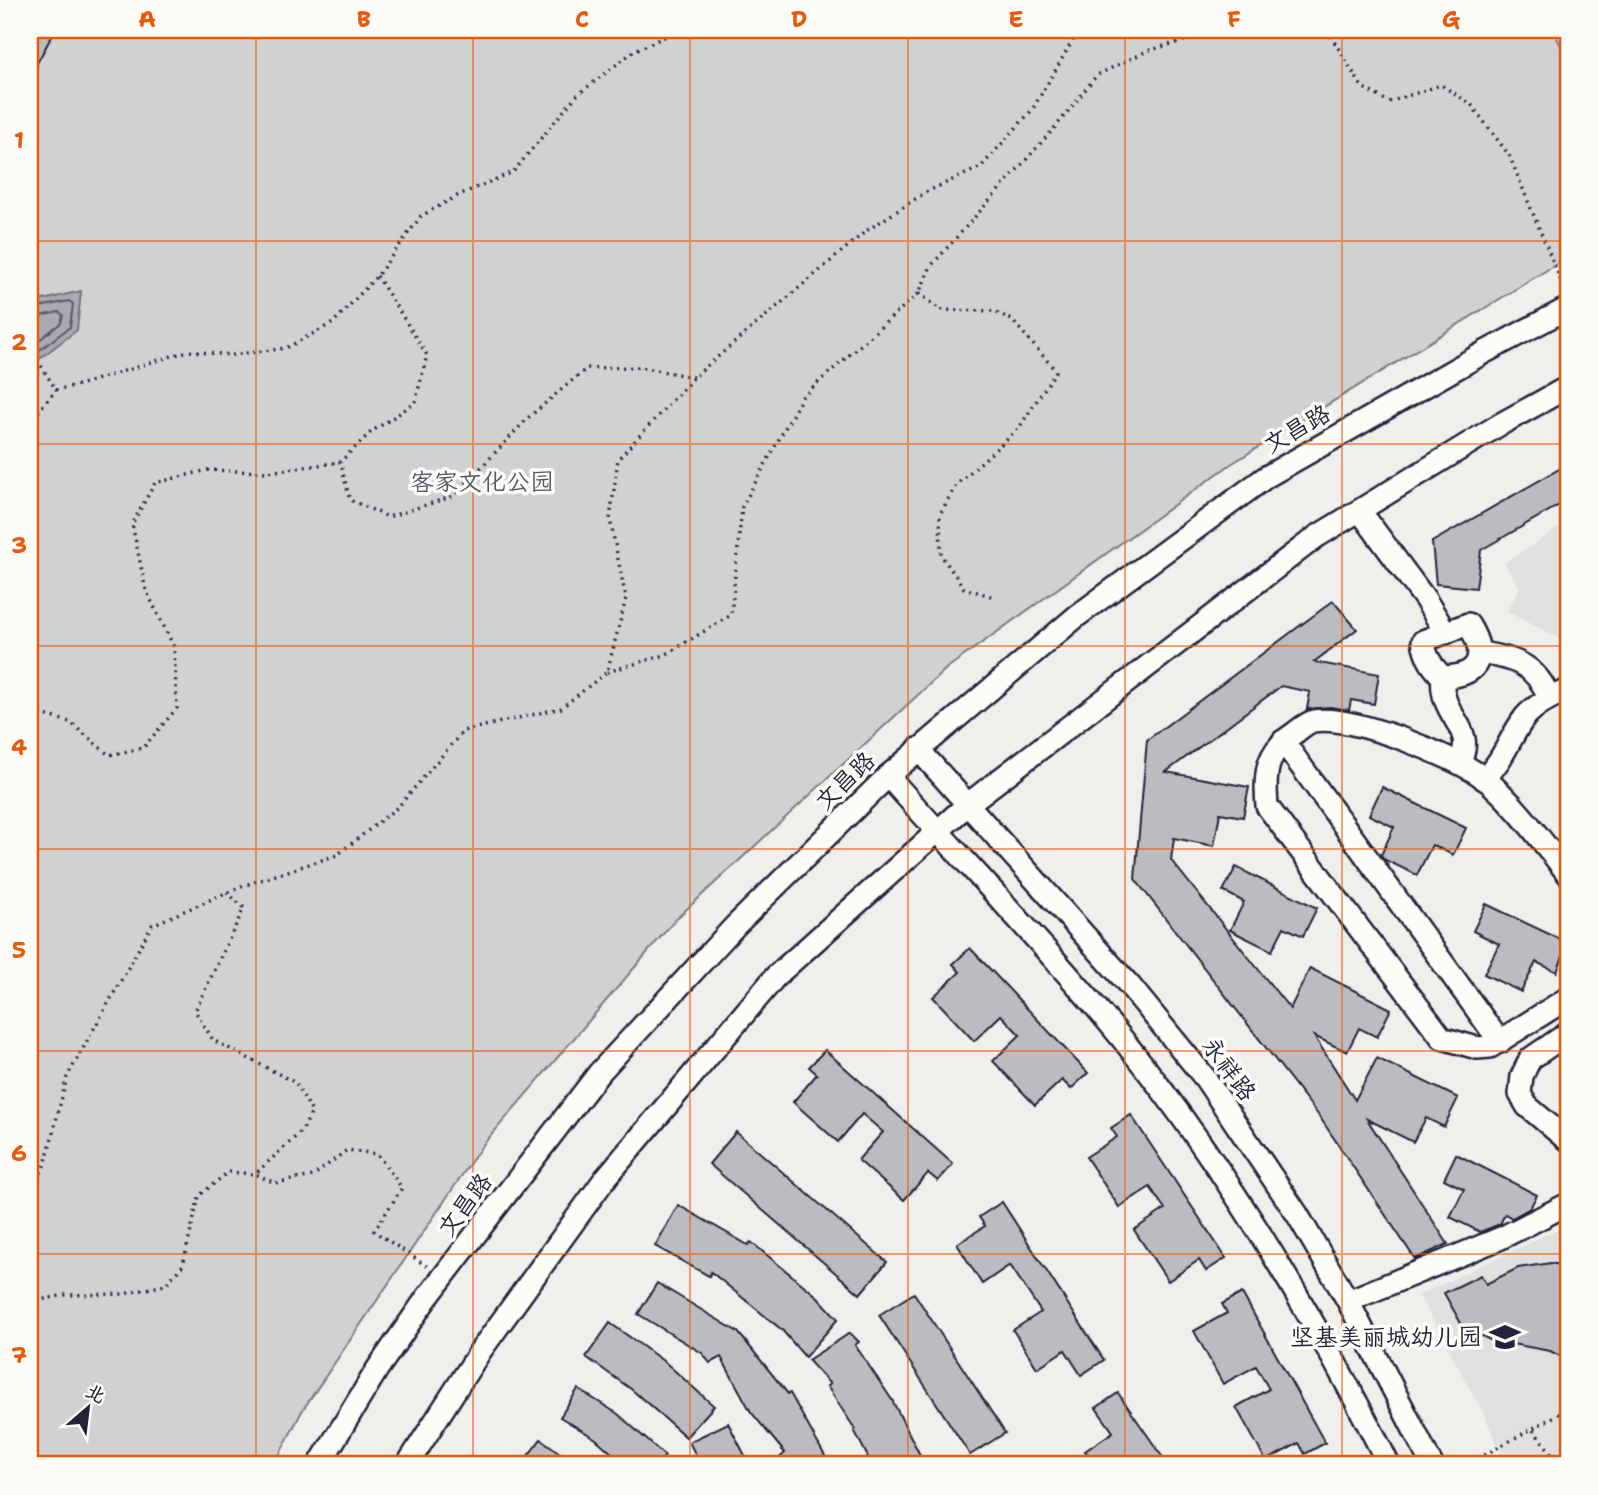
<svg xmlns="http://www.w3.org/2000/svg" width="1598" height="1495" viewBox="0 0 1598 1495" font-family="'Shantell Sans','LXGW WenKai TC',sans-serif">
<rect width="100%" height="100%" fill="#f0efec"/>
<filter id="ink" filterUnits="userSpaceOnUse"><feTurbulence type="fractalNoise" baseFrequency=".0143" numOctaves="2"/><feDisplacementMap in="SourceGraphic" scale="14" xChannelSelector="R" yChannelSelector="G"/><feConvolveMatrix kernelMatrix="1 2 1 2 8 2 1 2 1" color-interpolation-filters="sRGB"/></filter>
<g filter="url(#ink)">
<g fill="#e0e0df">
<path d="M1553,30H1568V59Z"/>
<path d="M1568,522V643L1507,611L1520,587L1504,563Z"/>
<path d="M1567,1225L1568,1465H1506L1485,1416L1419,1295Z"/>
</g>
<path fill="#d2d1d1" stroke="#7a7a86" stroke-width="2" d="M30,30H1553L1568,59V257L1231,464L947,668L676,919L481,1147L302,1411L274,1465H30Z"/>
<path fill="#a9a9b0" stroke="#737381" stroke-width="2" d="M81,291L77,330L30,366V303Z"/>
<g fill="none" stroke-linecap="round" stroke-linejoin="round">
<g stroke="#58586a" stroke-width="2">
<path d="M30,309L69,301L73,304L70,327L30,357"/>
<path d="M30,318L59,312L63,315L61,323L30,347"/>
</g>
</g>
<g fill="#bcbcc0" stroke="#22223b" stroke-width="2">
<path d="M30,30H55L30,76Z"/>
<path d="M1568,464V500L1481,550L1476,588L1436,584L1432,542Z"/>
<path d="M1333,601L1357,629L1314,662L1379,674L1374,704L1351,700L1349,710L1330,707L1307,709L1310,692L1281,686L1166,772L1249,787L1243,817L1220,813L1214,846L1174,838L1171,860L1290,1009L1310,968L1391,1009L1377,1037L1359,1028L1347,1052L1314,1036L1355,1100L1377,1058L1458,1098L1444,1127L1426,1118L1413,1142L1367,1119L1448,1244L1415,1259L1319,1116L1135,879L1147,740Z"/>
<path d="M1382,787L1466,828L1453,855L1432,845L1417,875L1385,860L1381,855L1394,827L1369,815Z"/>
<path d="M1236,867L1317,908L1303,936L1284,927L1272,951L1230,930L1244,902L1223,891Z"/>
<path d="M1486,904L1568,943L1557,972L1536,962L1521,992L1484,974L1499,944L1473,931Z"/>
<path d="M970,948L1088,1073L1071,1089L1062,1080L1035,1105L993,1061L1020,1035L1001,1015L974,1041L933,997L960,972L953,964Z"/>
<path d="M825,1050L953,1164L938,1181L928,1173L904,1200L858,1160L883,1132L862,1114L838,1142L793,1102L817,1074L809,1067Z"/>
<path d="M1131,1115L1226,1258L1206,1271L1199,1260L1168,1281L1134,1230L1165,1209L1150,1187L1119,1207L1086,1157L1117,1137L1111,1128Z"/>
<path d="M736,1132L887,1262L860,1294L709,1164Z"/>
<path d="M1456,1154L1537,1195L1530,1208L1512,1218L1505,1214L1500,1224L1480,1232L1450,1217L1464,1189L1444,1179Z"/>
<path d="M1002,1202L1104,1360L1081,1375L1065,1350L1037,1368L1013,1330L1041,1312L1010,1265L982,1284L957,1244L985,1226L979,1217Z"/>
<path d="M678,1205L748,1245L751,1242L818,1297L838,1319L805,1357L782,1330L711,1272L709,1276L655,1246Z"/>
<path d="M1551,1263L1568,1267V1299L1561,1313L1568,1317V1360L1550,1351L1490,1340L1463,1327L1444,1293L1481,1275L1486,1284L1518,1268Z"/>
<path d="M657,1283L738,1332L788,1394L790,1393L825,1456L809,1465H772L785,1453L751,1412L721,1357L710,1363L702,1353L638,1314Z"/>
<path d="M914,1293L1005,1433L970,1455L879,1315Z"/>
<path d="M1242,1293L1325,1443L1305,1454L1299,1443L1266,1461L1236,1407L1269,1389L1256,1366L1223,1384L1194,1331L1227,1313L1222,1304Z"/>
<path d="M610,1323L666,1363L714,1406L686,1437L631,1389L586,1357Z"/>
<path d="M850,1333L859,1342L855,1345L892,1400L925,1465H872L854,1430L855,1429L827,1386L830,1384L808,1360Z"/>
<path d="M578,1389L618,1414L665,1456L657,1465H625L596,1439L560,1417Z"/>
<path d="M1118,1393L1168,1465H1095L1085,1451L1113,1432L1096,1408Z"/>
<path d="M728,1423L750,1465H701L689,1442Z"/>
<path d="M541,1439L576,1465H521Z"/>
</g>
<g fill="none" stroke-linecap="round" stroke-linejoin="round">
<g stroke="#22223b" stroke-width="26">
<g id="minor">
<path d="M1360,511L1425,599L1446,633"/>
<path d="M1468,624C1487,654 1482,676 1443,677C1431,666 1426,656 1423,641Z"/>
<path d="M1480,653C1514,658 1535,664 1549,697"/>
<path d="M1443,677C1438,717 1479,727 1459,763"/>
<path d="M1283,741L1500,1042"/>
<path d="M918,749L1130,986L1205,1078L1297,1214L1348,1301L1432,1465"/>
<path d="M888,776C958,855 1032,931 1100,1012C1216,1149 1308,1305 1389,1465"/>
<path d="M1484,779C1505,758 1509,738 1525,717C1536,704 1553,696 1568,690"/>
<path d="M1568,874C1544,844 1514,802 1484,778C1454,756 1350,714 1314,721C1308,722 1301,728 1296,732C1266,751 1264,773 1267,806L1442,1038L1477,1048L1490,1047L1568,998"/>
<path d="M1568,1033L1530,1059L1522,1076L1520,1094L1527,1106L1566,1139L1568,1137"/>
<path d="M1348,1301L1501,1238L1568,1204"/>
<path d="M319,1465L378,1368L426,1299L599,1073L735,926L888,776L1077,616L1266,477L1485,352L1568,308"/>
<path d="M407,1465L481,1350L604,1180L776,976L968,804L1316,537L1499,425L1568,387"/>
</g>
</g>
<g stroke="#22223b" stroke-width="3.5" stroke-dasharray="2 5" stroke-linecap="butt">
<path d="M1327,30L1362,87L1389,102L1441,85L1470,103L1509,155L1565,291"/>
<path d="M377,276L427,355L415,403L371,432L340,462L350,500L388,517L454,496L529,417L587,368L640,367L693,377"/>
<path d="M919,293L941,310L994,311L1012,320L1056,371L1019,428L956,485L940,514L941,555L964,588L994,597"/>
<path d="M30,348L56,390"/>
<path d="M30,446L39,410L56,390L82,384L188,351L233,355L286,348L333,323L377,276L421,216L459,195L513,172L576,96L634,51L679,30"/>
<path d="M607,672L665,655L731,615L742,507L802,397L919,293L931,266L1058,124L1097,75L1147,51L1223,30"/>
<path d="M30,698L34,712L70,722L109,755L143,748L177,708L174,647L146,590L132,524L155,483L208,470L268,472L340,462"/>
<path d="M227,892L244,908L195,1011L213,1040L296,1083L312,1112L302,1131L255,1174"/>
<path d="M30,1199L46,1161L67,1077L152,925L242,886L337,855L399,806L463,731L561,708L607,672L626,599L610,519L618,459L694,377L866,231L926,192L981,167L1032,110L1079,30"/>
<path d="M30,1302L65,1295L124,1294L165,1285L183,1265L199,1196L228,1172L255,1174L275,1183L313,1176L347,1150L377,1154L402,1188L374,1231L428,1267"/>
<path d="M1533,1430L1561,1465"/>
<path d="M1466,1465L1568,1409"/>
</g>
<use href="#minor" stroke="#fdfcf7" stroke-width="21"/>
</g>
</g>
<path fill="none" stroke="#e8590c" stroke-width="2" stroke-opacity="0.55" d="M256,30V1465M473,30V1465M690,30V1465M908,30V1465M1125,30V1465M1342,30V1465M30,241H1568M30,444H1568M30,646H1568M30,849H1568M30,1051H1568M30,1254H1568"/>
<defs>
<g id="school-bare" transform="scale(2.415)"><path d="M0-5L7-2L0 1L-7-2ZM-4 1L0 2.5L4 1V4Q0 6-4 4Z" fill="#22223b" stroke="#fdfcf7" stroke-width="2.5" paint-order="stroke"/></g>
</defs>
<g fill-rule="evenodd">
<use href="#school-bare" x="1505" y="1337"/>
</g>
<g text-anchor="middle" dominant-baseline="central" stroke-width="7" stroke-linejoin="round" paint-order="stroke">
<g font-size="24" fill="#22223b" stroke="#fdfcf7">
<text transform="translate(1297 429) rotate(-30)">文昌路</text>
<text transform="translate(845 781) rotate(-44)">文昌路</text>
<text transform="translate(1229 1069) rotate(53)">永祥路</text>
<text transform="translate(465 1205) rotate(-53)">文昌路</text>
</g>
<g font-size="24" fill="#575768" stroke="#fdfcf7">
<text x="482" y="482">客家文化公园</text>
</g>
<g font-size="24" fill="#22223b" stroke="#fdfcf7" text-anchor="end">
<text x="1482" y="1337">坚基美丽城幼儿园</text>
</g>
</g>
<rect width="1598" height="1495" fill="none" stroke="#fdfcf7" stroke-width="77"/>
<g transform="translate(88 1408) rotate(28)" stroke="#fdfcf7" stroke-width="5" paint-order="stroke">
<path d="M0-5L12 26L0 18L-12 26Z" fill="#22223b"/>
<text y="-10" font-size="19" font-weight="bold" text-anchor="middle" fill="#22223b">北</text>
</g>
<rect x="38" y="38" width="1522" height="1418" fill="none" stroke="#e8590c" stroke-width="2.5"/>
<g font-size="23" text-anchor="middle" font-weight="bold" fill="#e8590c">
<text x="147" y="27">A</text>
<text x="364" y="27">B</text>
<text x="582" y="27">C</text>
<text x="799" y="27">D</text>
<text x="1016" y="27">E</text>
<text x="1234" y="27">F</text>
<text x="1451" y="27">G</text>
<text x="19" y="148">1</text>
<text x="19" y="350">2</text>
<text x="19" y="553">3</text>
<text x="19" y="755">4</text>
<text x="19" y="958">5</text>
<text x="19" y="1161">6</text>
<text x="19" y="1363">7</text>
</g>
</svg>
